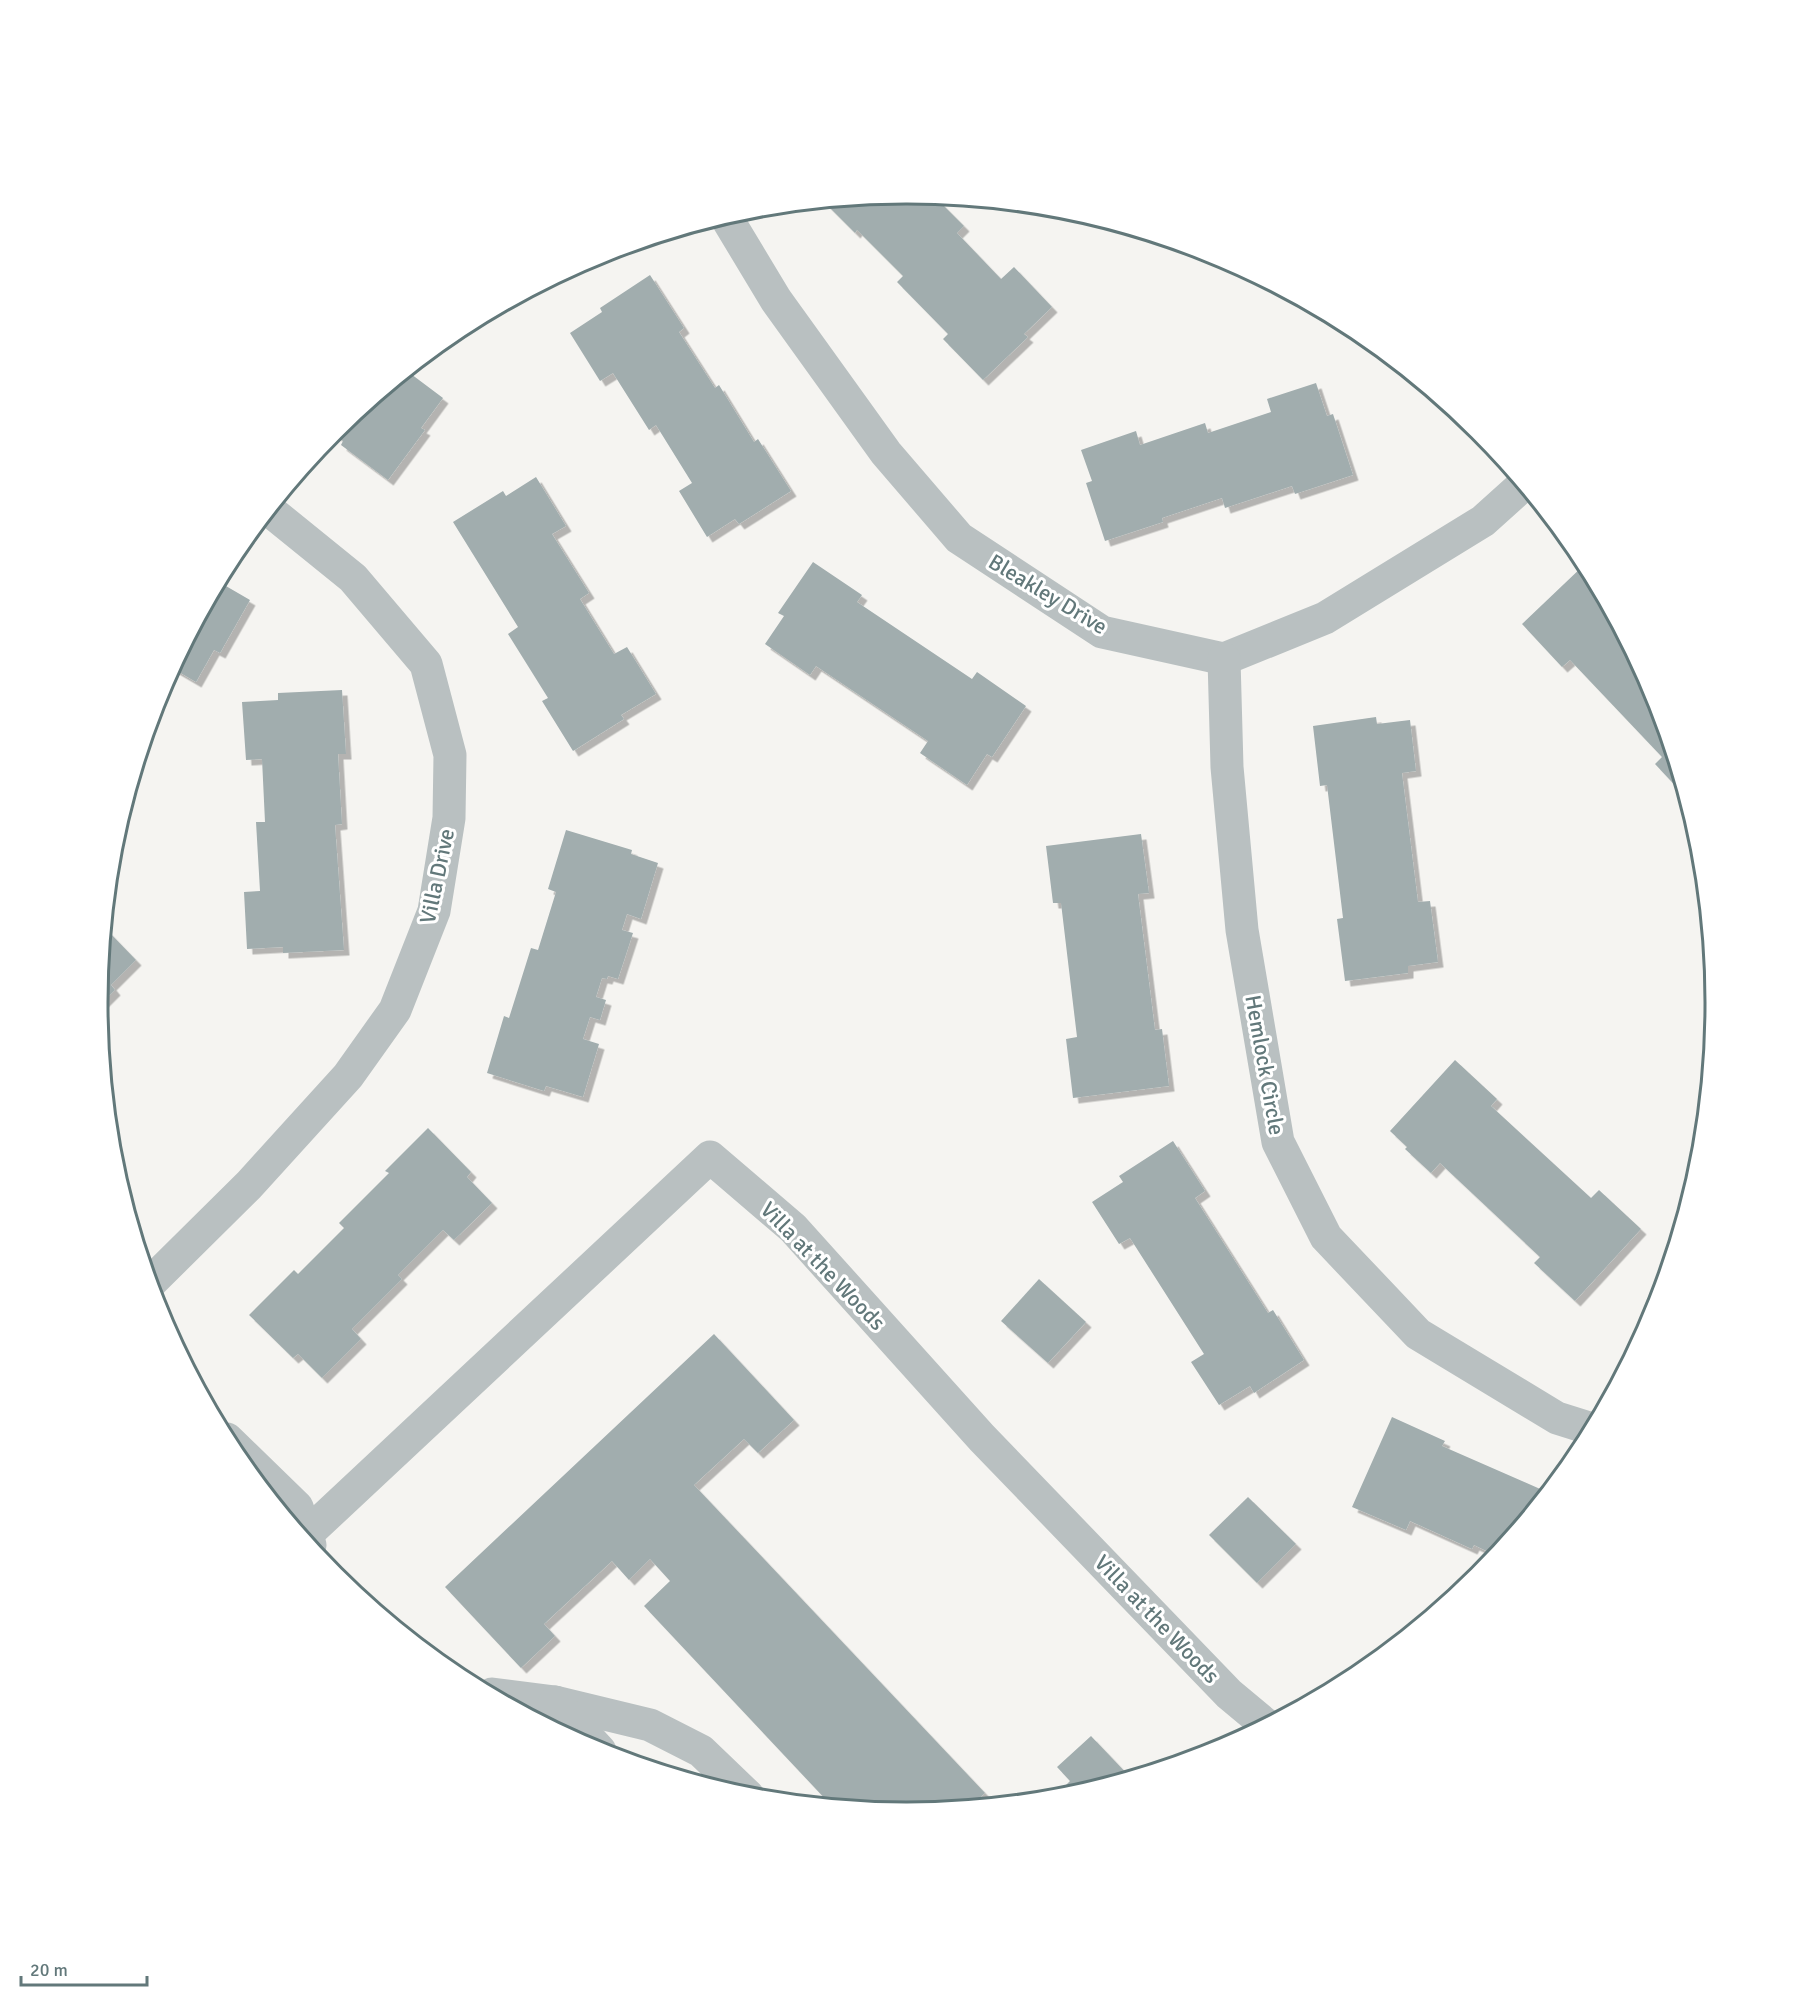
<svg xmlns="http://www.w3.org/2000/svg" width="1813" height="2006" viewBox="0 0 1813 2006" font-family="Signika,sans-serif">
<defs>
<filter id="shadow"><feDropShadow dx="5.5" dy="5.5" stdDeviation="0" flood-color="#0004"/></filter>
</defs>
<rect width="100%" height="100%" fill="#f5f4f1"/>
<g fill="#a1adae" filter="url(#shadow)">
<path d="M907,194L935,197L964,226L957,233L1001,279L1014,267L1052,307L1024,334L1028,337L983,380L943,339L948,334L897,282L903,276L857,230L855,233L824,202Z"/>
<path d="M650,275L684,328L679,332L715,388L719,385L754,442L758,439L791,491L739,524L735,519L707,537L679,491L692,483L656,425L649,430L613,373L600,381L570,333L602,312L600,308Z"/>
<path d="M407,371L443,398L421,428L425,430L388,480L341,445L343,441L333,433Z"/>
<path d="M1316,383L1327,416L1333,414L1353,475L1295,494L1292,486L1225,508L1222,498L1162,518L1163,522L1105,541L1086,483L1092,481L1081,450L1136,431L1140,445L1205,423L1208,433L1271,412L1267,399Z"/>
<path d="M536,477L566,526L552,534L589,593L580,599L614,654L627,647L656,694L621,715L624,719L573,751L542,701L548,698L508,634L518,627L453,522L503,491L506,496Z"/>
<path d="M813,562L862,595L857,602L972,679L977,672L1026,706L992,757L987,754L967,785L920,753L928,741L816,666L810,675L765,644L784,616L778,613Z"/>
<path d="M1585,564L1654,694L1685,796L1655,764L1662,757L1570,660L1562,667L1522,624Z"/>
<path d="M219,582L250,600L220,653L214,650L196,682L172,668Z"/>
<path d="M342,690L346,754H338L342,824L335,825L344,950L283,953V947L247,949L244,892L260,891L256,822H265L262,759L246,760L242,702L278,700V693Z"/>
<path d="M1376,717L1377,724L1410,720L1416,771L1402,773L1418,902L1430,901L1438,962L1408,966V973L1345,981L1337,919L1343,918L1327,785L1320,786L1313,726Z"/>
<path d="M566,830L632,850L631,854L658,863L641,919L627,914L622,930L633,933L618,979L608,976L607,979L602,978L596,997L606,1000L600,1020L590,1017L583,1039L599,1044L583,1097L546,1086L544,1091L487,1073L504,1016L509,1018L531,948L538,950L556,892L548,889Z"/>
<path d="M1141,834L1149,893L1138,894L1155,1030L1162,1029L1169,1086L1073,1098L1066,1039L1077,1037L1061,903H1053L1046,846Z"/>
<path d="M105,928L136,960L111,985L115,990L98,1007Z"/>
<path d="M1455,1060L1497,1099L1491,1106L1591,1198L1599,1190L1641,1229L1575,1301L1534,1263L1540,1257L1440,1163L1431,1173L1405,1149L1407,1147L1390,1131Z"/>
<path d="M428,1128L471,1172L467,1177L492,1203L454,1240L443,1230L398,1275L402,1279L352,1329L361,1339L322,1378L298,1354L293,1358L249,1315L294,1270L298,1274L344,1228L339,1223L389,1173L385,1171Z"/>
<path d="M1173,1141L1205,1191L1195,1198L1268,1313L1273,1310L1304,1360L1254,1393L1250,1386L1219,1405L1191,1362L1204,1354L1130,1238L1119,1244L1092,1202L1123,1182L1119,1176Z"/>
<path d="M1039,1279L1086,1322L1048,1363L1001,1321Z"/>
<path d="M714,1334L794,1420L758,1453L744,1439L694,1485L985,1793L971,1806L906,1812L830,1804L644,1606L670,1581L650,1559L629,1580L612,1561L544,1624L555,1636L521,1668L445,1587Z"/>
<path d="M1392,1417L1445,1441L1442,1446L1547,1492L1495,1555L1474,1545L1472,1549L1410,1521L1406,1530L1352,1507Z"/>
<path d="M1248,1497L1296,1544L1257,1583L1209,1535Z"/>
<path d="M1091,1736L1130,1777L1064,1797L1053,1798L1070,1781L1057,1767Z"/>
</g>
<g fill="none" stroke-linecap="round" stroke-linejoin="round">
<g stroke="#b9c0c1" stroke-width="33">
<path d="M726,217L776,300L886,453L959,538L1102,632L1224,659L1325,618L1483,521L1523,485"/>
<path d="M1224,659L1227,767L1242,930L1278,1142L1326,1237L1418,1334L1557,1418L1592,1429"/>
<path d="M150,1283L249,1185L348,1076L395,1010L434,911L449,818L450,755L426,664L353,578L269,510"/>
<path d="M227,1439L297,1507L310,1545"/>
<path d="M307,1534L710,1157L793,1228L982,1438L1229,1694L1265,1724"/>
<path d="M492,1694L555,1702L650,1725L701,1751L748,1796"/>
<path d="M555,1702L600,1751"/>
</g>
</g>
<g text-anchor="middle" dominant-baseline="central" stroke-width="6" stroke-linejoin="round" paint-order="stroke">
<g font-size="22" fill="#62787a" stroke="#fff">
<text transform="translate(1048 594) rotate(31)">Bleakley Drive</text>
<text transform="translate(437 876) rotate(-78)">Villa Drive</text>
<text transform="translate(1265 1065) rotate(80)">Hemlock Circle</text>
<text transform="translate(823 1266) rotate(46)">Villa at the Woods</text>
<text transform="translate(1157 1619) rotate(46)">Villa at the Woods</text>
</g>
</g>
<path d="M0 0H1813V2006H0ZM906 204H907A798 798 0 0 1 1705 1002V1004A798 798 0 0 1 907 1802H906A798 798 0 0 1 108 1004V1002A798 798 0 0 1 906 204Z" fill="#fff" fill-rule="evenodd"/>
<path fill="none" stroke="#62787a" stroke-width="3" d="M906 204H907A798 798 0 0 1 1705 1002V1004A798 798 0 0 1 907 1802H906A798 798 0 0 1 108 1004V1002A798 798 0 0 1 906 204Z"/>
<path d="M21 1976v9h126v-9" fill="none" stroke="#62787a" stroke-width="3"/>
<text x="30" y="1976" font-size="18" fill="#62787a" stroke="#ffffff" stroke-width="4.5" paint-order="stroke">20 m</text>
</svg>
